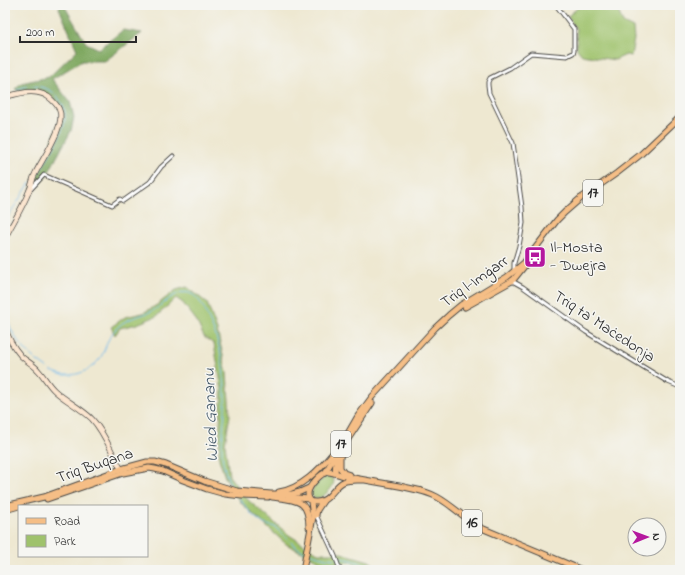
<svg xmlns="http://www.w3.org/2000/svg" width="685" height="575" viewBox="0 0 685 575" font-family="'Indie Flower',sans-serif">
<rect width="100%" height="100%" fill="#f6f6f2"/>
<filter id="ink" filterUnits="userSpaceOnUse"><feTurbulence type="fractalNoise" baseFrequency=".025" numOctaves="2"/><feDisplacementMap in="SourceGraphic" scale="8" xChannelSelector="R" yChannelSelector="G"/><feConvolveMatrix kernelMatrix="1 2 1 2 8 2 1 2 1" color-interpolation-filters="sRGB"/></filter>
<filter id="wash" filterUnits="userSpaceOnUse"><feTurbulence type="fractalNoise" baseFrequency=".012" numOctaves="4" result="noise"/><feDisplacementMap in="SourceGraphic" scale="16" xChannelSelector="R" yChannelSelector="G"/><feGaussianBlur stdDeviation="0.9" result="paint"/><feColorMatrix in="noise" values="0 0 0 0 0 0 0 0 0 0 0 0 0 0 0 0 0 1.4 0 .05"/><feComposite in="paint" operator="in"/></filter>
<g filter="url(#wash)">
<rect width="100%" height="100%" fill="#eee8d1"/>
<g fill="#9fc26c" stroke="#65764c">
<path d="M581,5H613L617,8L623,23L633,28L634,39L631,56L626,55L615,60L582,55L577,49L576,29L568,16Z"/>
<path d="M187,287L207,303L217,330L227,373L230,415L225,443L229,476L249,501L289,535L318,553H341L369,561L382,570H364L352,562L326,564L313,558L286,544L242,504L225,477L219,459L220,425L222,390L214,344L204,337L196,320L183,303L176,298L157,316L137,324L120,328L115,335L111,327L125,317L143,313L157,305L176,290Z"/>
<path d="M328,476C343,479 325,498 317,498C314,498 313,497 311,495C312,486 320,480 328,476Z"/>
</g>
<path fill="#7fa860" stroke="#556a46" d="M60,5H64L86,43L99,49L123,30L142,33L105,61H82L52,79L70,102L74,117L71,131L46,177L30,193L35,175L49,149L62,112L50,96L28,91H18L15,89L21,83L49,77L77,50L59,8Z"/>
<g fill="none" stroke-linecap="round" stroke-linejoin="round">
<g stroke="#78bcee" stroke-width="1">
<path d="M17,90C26,85 37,85 47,89C52,91 57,95 60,101C72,117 59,137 51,152C47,159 43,166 38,173"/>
<path d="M5,104L9,100"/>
<path d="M5,221L30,183"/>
<path d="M5,311C7,317 9,323 11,329C18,345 33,359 47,368"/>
<path d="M51,371C55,372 60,375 65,375C79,376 93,369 101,357C105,350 107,341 111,335C113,332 117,328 119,326C127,318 142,316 152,311C162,306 170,296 180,293C197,288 205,310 210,322C212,326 214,331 216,336C222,354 225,379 225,398C226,417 221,435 222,453C223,466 226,476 232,487"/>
<path d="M239,498L253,516L264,524L275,527L296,547L305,552"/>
<path d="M308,553L326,558L334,559"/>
<path d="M337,558C350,559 362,562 372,570"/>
</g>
</g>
</g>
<g filter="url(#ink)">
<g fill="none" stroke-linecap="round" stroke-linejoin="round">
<g stroke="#484744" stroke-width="5">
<g id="street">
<path d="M31,189L44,175L112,205L120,199L123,201L150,182L161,167L173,156"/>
<path d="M514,270V263L519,246L523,223L522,207L513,143L489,93L488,85V82L490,78L510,68L531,53L567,56L573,53L574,51V29L556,5"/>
<path d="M511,282H514L523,287L586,332L668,382L680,387"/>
<path d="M316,515L335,556L340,570"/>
</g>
</g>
<g stroke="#484744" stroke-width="6">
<g id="secondary">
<path d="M5,97C20,93 39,87 52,100C54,102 58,106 59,109C67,125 42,159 35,174C32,179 32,186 29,191C23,207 13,222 5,238"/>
<path d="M5,327C8,338 14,348 21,356C26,361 33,364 38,370C44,376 48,385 55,391C66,401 81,408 92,419C105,433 111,452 121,469"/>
</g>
</g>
<g stroke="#484744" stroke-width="7">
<g id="primary">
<path d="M465,307L510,282L514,279L526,264"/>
<path d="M348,439L372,403"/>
<path d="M347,441L340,457V468L344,473L350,475"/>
<path d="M325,473L358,416L372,397L435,328L449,315L461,305L507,277L524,263L557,220L565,212L581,198L617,173L640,155L680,117"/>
<path d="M335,473L336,461L339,453"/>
<path d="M364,480C358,480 349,479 343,482C334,486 329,503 315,502C310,502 308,498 308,494C308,489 310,487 313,483C317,479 321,473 327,472C332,471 342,476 348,477C365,480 382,483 399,486C412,489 425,490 437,497C452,505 464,518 479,527L582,570"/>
<path d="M279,492C302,488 319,470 333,453"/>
<path d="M272,497C296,500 309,499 309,527"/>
<path d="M288,497L309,499"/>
<path d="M47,499L123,473L149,468L155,469L163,471L183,480L207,489L225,494L242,496L268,497"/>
<path d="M5,506L44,497L121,469L147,462H155L166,465L204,481L237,491L271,494H292L300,492L309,488"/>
<path d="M5,510L19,506"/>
<path d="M313,517L316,515L317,510L323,501"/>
<path d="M303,570L313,517L311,502"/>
</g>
</g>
<use href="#street" stroke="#fff" stroke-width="3"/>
<use href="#secondary" stroke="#fbe5cf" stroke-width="4.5"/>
<use href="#primary" stroke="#f5be86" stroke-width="5"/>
</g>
</g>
<defs>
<g id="bus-square" transform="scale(1.15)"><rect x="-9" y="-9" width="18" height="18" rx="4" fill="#b5179e" stroke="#f6f6f2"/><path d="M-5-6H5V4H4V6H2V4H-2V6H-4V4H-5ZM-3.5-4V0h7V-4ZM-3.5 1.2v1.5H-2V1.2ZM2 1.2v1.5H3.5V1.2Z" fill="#fff"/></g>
</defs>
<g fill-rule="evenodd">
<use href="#bus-square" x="535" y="257"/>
</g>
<g text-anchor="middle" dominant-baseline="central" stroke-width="3" stroke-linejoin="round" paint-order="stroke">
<g fill="#f6f6f2" stroke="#686867" stroke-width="1">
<rect x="583" y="180" width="20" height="26" rx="3"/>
<rect x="331" y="431" width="20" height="26" rx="3"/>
<rect x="462" y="510" width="20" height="26" rx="3"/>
</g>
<g font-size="15" font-weight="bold" fill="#2b2b2b">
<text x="593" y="193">17</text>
<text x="341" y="444">17</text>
<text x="472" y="523">16</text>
</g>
<g font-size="16" fill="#2b2b2b" stroke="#f6f6f2" text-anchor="start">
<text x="550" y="248">Il-Mosta<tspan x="550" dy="18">- Dwejra</tspan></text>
</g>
<g font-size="16" fill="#2b2b2b" stroke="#f6f6f2">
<text transform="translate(475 282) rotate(-35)">Triq l-Imġarr</text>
<text transform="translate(604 327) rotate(33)">Triq ta' Maċedonja</text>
<text transform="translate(95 466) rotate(-19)">Triq Buqana</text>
</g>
<g font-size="17" font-style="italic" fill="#425666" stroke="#f6f6f2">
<text transform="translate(211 415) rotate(-92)">Wied Gananu</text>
</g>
</g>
<rect width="685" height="575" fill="none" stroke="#f6f6f2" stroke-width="20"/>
<rect x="18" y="505" width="130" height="52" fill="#f6f6f2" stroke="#a5a5a2"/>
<rect x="26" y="518" width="20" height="6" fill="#f5be86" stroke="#a5a5a2"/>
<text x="54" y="525" font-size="12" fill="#2b2b2b">Road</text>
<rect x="26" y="535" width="20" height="12" fill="#9fc26c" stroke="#a5a5a2"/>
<text x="54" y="545" font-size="12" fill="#2b2b2b">Park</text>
<g transform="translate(647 537) rotate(89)"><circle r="19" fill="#f6f6f2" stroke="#a5a5a2"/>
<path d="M0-3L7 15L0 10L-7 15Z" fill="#b5179e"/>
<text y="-6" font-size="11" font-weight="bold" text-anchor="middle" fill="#2b2b2b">N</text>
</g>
<path d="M20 36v6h116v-6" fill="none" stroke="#2b2b2b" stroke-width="2"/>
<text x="26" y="36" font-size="12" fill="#2b2b2b" stroke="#f6f6f2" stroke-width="3" paint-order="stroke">200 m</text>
</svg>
